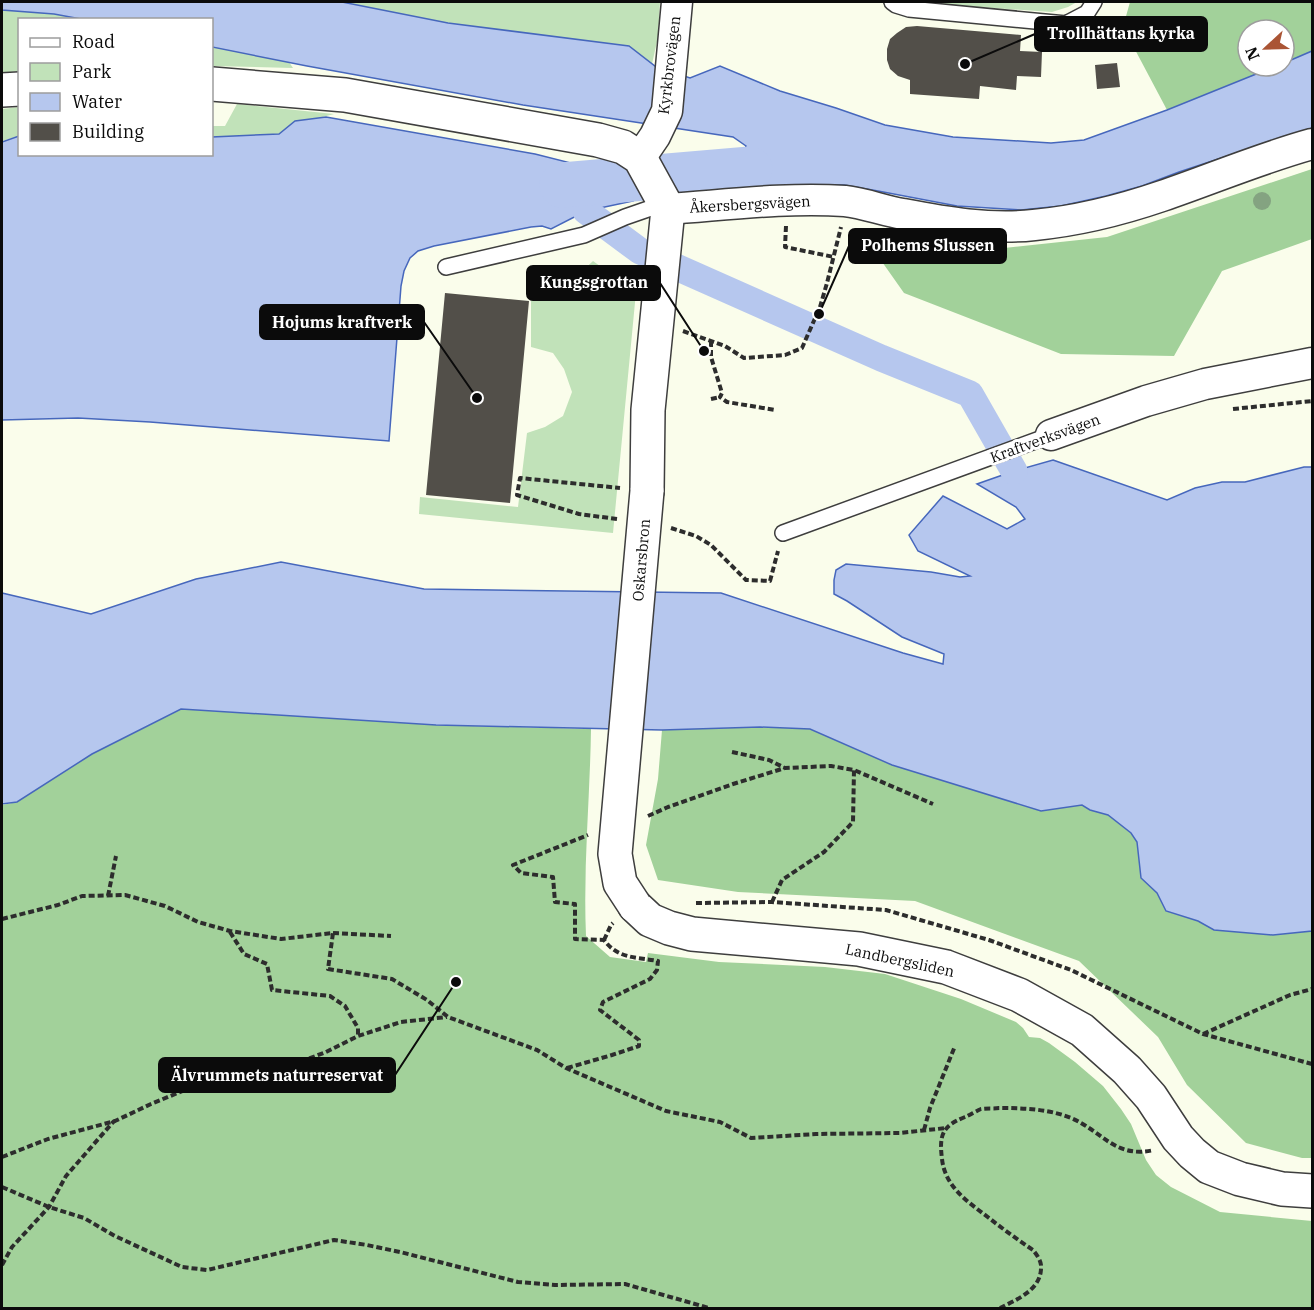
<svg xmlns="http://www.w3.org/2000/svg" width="1314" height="1310" viewBox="0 0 1314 1310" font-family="'IBM Plex Serif',serif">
<rect width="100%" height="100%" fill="#fafdeb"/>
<g fill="#c1e2b9">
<path d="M342,2H660L658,37L652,64L629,46L448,23Z"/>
<path d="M932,2H1077L1068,7L1052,12L937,4Z"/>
<path d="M2,10L54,14L82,19L20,20L19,71L2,73Z"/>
<path d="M212,46L289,62L293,68L212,66Z"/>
<path d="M237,104L334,114L315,119L295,121L279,134L212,137V126H225Z"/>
<path d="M19,107V136L2,141V109Z"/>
<path d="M593,261L636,292L613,533L419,514L420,497L518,507L527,433L545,427L563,416L572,392L564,369L553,353L531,347V288C558,283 573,281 593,261Z"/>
</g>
<g fill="#a2d19a">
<path d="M1130,2H1312V51L1284,63V30H1248V66H1276L1167,110L1123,27Z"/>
<path d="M1312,169V239L1222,271L1174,356L1061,354L904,293L861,232L1004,248L1107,237Z"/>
<path d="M181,709L436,725L591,729C590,798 583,867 586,936L610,957L646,962L648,953L719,962L825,967L885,974L961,999L1016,1022L1023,1028L1029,1037L1040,1038L1049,1043L1075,1062L1103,1086L1121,1109L1131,1124L1146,1160L1156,1175L1171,1187L1220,1212L1312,1221V1308H2V805L17,802L92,754Z"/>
<path d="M760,727L810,729L892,765L1041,811L1082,805L1090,810L1108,815L1131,833L1137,842L1141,878L1157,893L1166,911L1198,921L1214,930L1273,935L1312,931V1158H1302L1246,1143L1187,1085L1158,1037L1079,961L915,901L738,892L658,880L646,845L658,779L662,730Z"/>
</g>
<g fill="#b6c7ee" stroke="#4667bc" stroke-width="1.5">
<path d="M2,2H342L448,23L629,46L655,66L690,78L720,66L780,91L836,108L885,125L953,137L1051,143L1084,140L1167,110L1276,66H1284V63L1312,51V128L1179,172L1142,186L1106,196L1061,206L1021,210L957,206L878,191L844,185H812L712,193C692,183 684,177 684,154L743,155L746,146L733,137L523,105L307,66L212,47V20L81,19L54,14L2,10Z"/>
<path d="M326,117L535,154L575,164L578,175L585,182L596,180L616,174L627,185L633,201L586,211L551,229L542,226L531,227L434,246L418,251L410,258L404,271L401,286L389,441L150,422L78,418L2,420V142L19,136L20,154H212V137L279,134L295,121Z"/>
<path d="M1053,460L1167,500L1195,488L1222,482H1245L1304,467H1312V931L1273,935L1214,930L1198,921L1166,911L1157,893L1141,878L1137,842L1131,833L1108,815L1090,810L1082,805L1041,811L892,765L810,729L760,727L662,730L436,725L181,709L92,754L17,802L2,804V593L91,614L196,579L281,562L424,589L721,593L903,653L943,664L944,654L902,637L847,601L834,594V580L836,570L846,564L931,572L960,577L970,576L918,551L909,535L943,496L1007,529L1025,519L1016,507L977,484L1014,471Z"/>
</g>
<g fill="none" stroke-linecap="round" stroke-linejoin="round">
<path stroke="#b6c7ee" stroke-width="27" d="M586,211L640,251L881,358L970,394L1014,471"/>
<path stroke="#b6c7ee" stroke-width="45" d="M562,185L750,169"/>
</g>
<g fill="#524f49">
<path d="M917,26L1021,35L1020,51L1042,52L1041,77L1017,76L1016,90L980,86L979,99L910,94V80L898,76L890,69L887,60V49L890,39L897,33L906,27Z"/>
<path d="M1117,63L1120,87L1097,89L1095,65Z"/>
<path d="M445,293L529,301L510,503L426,495Z"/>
</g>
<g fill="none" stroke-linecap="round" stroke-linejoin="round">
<g stroke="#3e3e3e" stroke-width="18">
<g id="service">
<path d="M892,2L896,5L909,9L1066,24L1087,13L1094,2"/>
<path d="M446,267L584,235L625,217L651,208L668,209"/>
<path d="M783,533L1051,435"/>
</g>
</g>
<g stroke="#3e3e3e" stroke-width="33">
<g id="minor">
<path d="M640,158L655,136L667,111L677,2"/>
<path d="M668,209C726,205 786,197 845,201C864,203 884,211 903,214C945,222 990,230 1034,225C1077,221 1121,210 1162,196C1212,179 1261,158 1312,144"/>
<path d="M1051,435L1146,401L1205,384L1312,363"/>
</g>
</g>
<g stroke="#3e3e3e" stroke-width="36">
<g id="tertiary">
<path d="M212,84L345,95L598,140L623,147L640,158L668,209L648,410L647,491"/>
<path d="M2,90L20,89"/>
<path d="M635,906L650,920L669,928L692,934L859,949L946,967L1019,995L1082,1030L1127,1070L1151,1097L1178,1138L1192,1153L1209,1167L1240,1179L1282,1189L1312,1191"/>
</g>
</g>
<g stroke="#2d2d2d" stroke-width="4" stroke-dasharray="6 3" stroke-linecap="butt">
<path d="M786,226L785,247L834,257"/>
<path d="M683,331L725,346L744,358L785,355L802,348L820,307L827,283L841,227"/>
<path d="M711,341V357L722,393L720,397L727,402L775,410"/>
<path d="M711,399L720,397"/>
<path d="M1233,409L1312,401"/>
<path d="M617,519L579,514L517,495L520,478L620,488"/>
<path d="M671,528L696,536L711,545L746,580L770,581L778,551"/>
<path d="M732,752L769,760L785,768"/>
<path d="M648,816L668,807L733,784L785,768L831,766L854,770L933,804"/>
<path d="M108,896L116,856"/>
<path d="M772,902L782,880L824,852L853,822L854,770"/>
<path d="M696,903L772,902L886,910L989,940L1071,970L1203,1034L1312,1064"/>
<path d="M2,919L58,905L82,896L125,895L165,906L198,922L230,931L281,939L333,933L328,969L392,979L427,1000L448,1017L537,1050L566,1068L666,1111L720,1122L751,1138L816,1134L900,1133L946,1128"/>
<path d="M230,932L244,954L267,964L272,990L330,996L345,1006L358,1028V1036"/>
<path d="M333,933L391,936"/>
<path d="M604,940L611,925L613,923"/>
<path d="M1203,1034L1290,995L1312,989"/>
<path d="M567,1068L612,1055L639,1046V1040L600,1010L603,1002L650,979L657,970L658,961C636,957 618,959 604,940L575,939V904L555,902L553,877L521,873L513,865L588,835"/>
<path d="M924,1130L930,1108L955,1046"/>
<path d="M2,1157L48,1139L115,1121L151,1104L192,1087L279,1070L326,1052L358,1036L401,1022L447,1017"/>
<path d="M2,1187L49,1207L84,1218L115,1236L182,1267L207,1270L334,1240L367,1245L400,1252L518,1282L555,1285L625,1284L709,1308"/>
<path d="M2,1265L12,1247L49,1207L66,1176L114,1121"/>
<path d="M1000,1308C1016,1300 1041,1290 1041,1268C1042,1262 1037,1255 1033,1250C1018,1240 1003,1229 989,1218C968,1202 945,1187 942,1159C939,1135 942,1126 965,1117C970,1115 976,1111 981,1109C987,1108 994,1109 999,1108C1024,1108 1049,1109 1071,1118C1102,1131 1115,1159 1154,1150"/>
</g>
<use href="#service" stroke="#fff" stroke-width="15"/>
<use href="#minor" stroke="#fff" stroke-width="30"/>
<use href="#tertiary" stroke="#fff" stroke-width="33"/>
<g stroke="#3e3e3e" stroke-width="36" stroke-linecap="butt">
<path id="tertiary-bridge" d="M635,906L620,883L615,854L647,491"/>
</g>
<use href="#tertiary-bridge" stroke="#fff" stroke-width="33"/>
</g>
<circle fill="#84a381" cx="1262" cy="201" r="9"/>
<g text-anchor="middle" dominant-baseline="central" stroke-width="6" stroke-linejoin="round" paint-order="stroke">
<g font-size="15" fill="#0b0b0b" stroke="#fff">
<text transform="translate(669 65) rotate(-83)">Kyrkbrovägen</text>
<text transform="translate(750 204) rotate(-3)">Åkersbergsvägen</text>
<text transform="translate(1045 438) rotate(-20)">Kraftverksvägen</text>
<text transform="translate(641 560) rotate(-85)">Oskarsbron</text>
<text transform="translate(900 960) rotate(12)">Landbergsliden</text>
</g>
</g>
<path fill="none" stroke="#0b0b0b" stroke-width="2" d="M965 64L1035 34M819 314L849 246M704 351L660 283M477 398L424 322M456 982L395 1075"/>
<g fill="#0b0b0b" stroke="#fff" stroke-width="2">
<circle cx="965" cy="64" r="6"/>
<circle cx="819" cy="314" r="6"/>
<circle cx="704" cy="351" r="6"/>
<circle cx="477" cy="398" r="6"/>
<circle cx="456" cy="982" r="6"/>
</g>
<g fill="#0b0b0b" stroke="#0b0b0b" stroke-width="2">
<rect x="1035" y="17" width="172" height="34" rx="6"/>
<rect x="849" y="229" width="157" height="34" rx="6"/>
<rect x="527" y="266" width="133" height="34" rx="6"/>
<rect x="260" y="305" width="164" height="34" rx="6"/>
<rect x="159" y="1058" width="236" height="34" rx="6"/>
</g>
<g font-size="16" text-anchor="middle" font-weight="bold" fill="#fff">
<text x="1121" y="39">Trollhättans kyrka</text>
<text x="928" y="251">Polhems Slussen</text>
<text x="594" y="288">Kungsgrottan</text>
<text x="342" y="328">Hojums kraftverk</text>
<text x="277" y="1081">Älvrummets naturreservat</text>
</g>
<rect width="1314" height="1310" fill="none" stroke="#0b0b0b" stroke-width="6"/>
<rect x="18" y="18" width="195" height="138" fill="#ffffff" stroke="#9d9d9d" stroke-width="1.5"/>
<rect x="30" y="38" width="30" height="9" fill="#ffffff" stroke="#9d9d9d" stroke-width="1.5"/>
<text x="72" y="48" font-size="18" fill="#0b0b0b">Road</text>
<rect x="30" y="63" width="30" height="18" fill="#c1e2b9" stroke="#9d9d9d" stroke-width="1.5"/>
<text x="72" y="78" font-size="18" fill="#0b0b0b">Park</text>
<rect x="30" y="93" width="30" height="18" fill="#b6c7ee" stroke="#9d9d9d" stroke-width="1.5"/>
<text x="72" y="108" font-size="18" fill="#0b0b0b">Water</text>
<rect x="30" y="123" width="30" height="18" fill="#524f49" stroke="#9d9d9d" stroke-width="1.5"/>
<text x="72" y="138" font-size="18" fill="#0b0b0b">Building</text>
<g transform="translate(1266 48) rotate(248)"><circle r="28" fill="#ffffff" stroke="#9d9d9d" stroke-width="1.5"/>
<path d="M0-4.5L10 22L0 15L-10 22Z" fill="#aa5434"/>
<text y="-9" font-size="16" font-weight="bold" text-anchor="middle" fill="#0b0b0b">N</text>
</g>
</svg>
